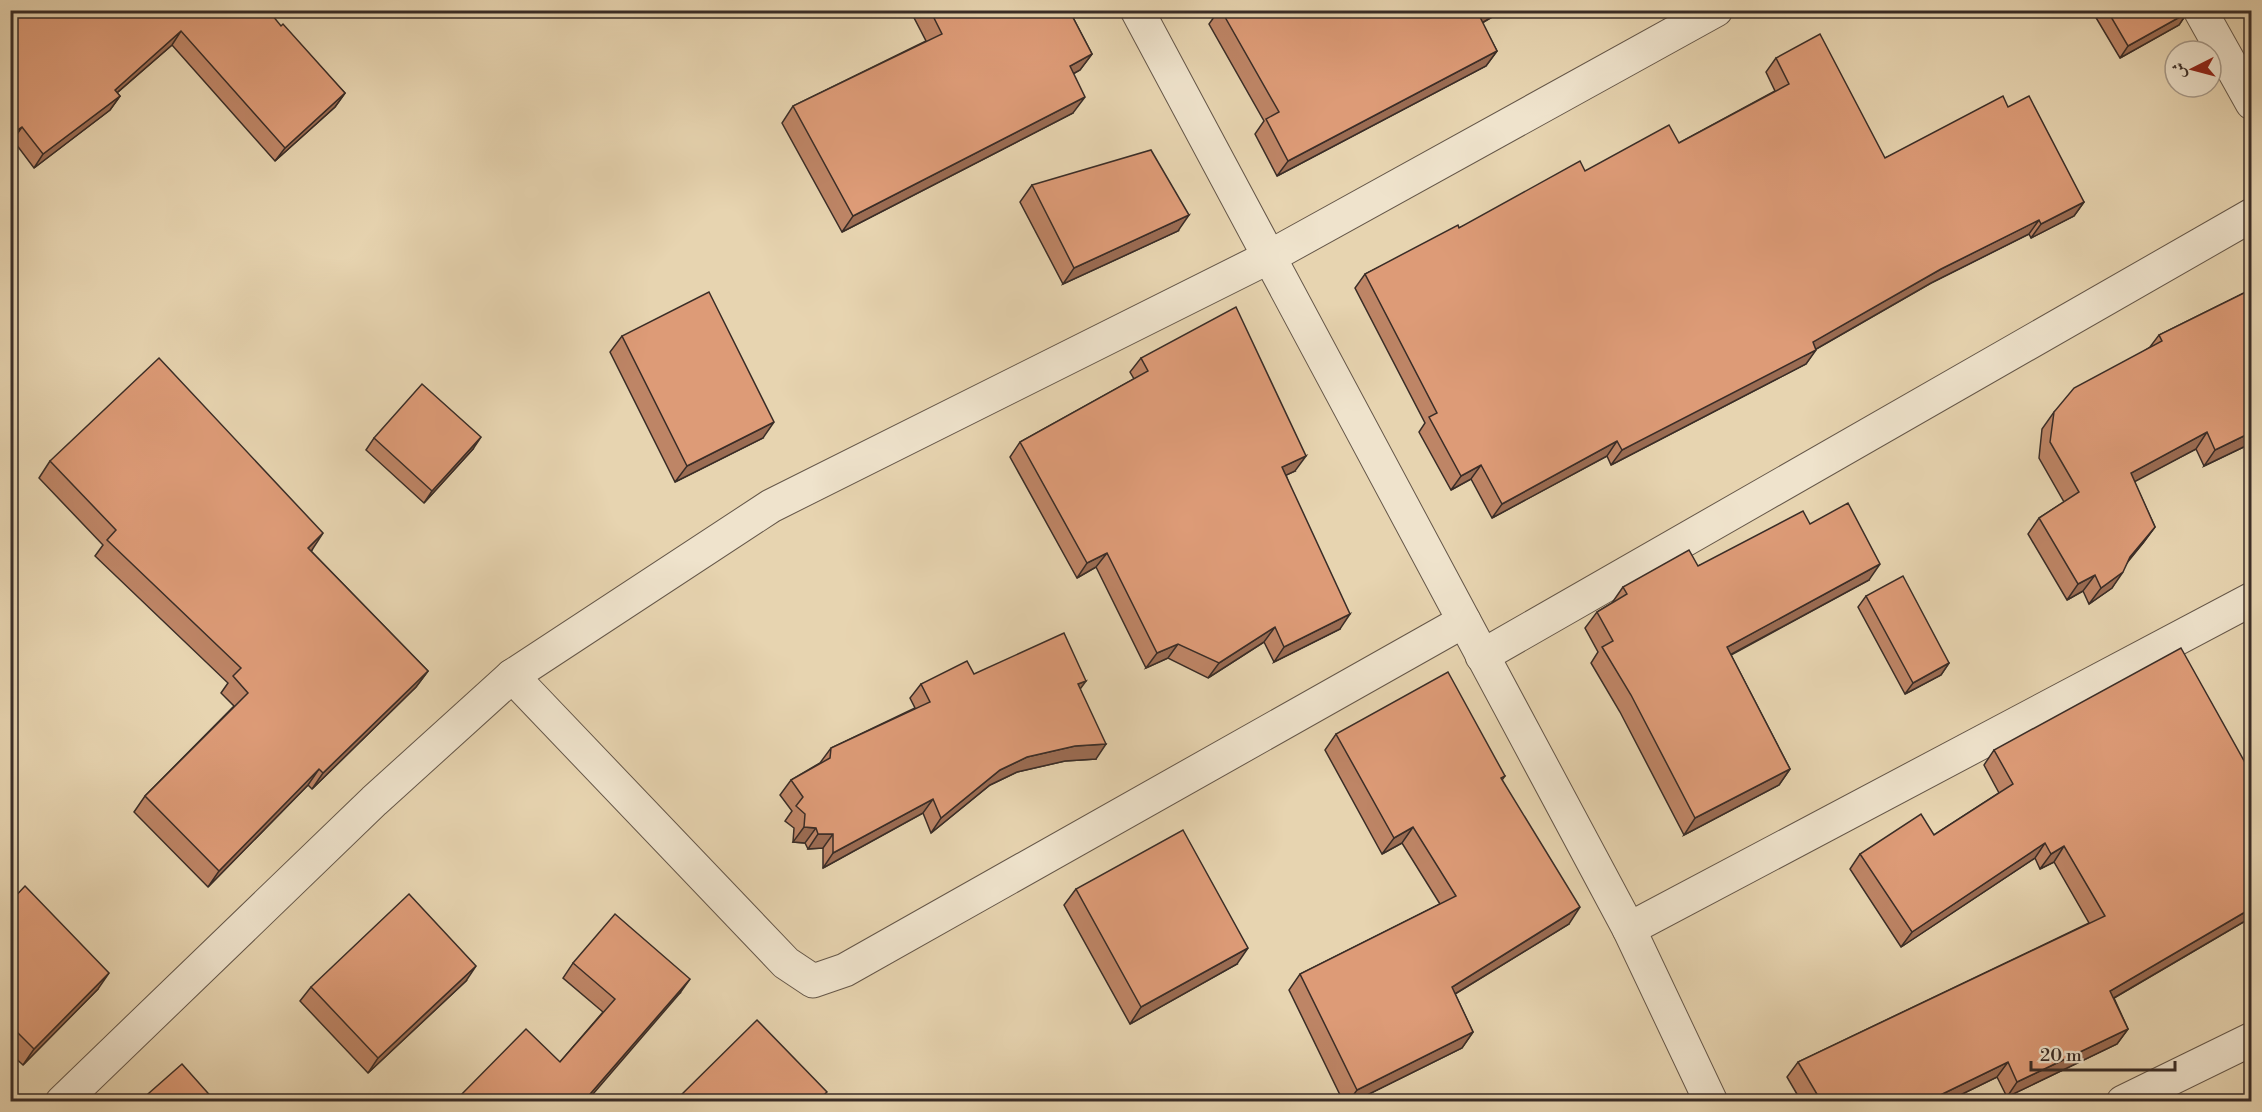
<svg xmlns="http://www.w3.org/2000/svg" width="2262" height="1112" viewBox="0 0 2262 1112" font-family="'Libre Bodoni',Amiri,serif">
<rect width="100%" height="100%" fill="#e7d4b0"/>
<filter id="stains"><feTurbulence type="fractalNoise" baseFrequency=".00333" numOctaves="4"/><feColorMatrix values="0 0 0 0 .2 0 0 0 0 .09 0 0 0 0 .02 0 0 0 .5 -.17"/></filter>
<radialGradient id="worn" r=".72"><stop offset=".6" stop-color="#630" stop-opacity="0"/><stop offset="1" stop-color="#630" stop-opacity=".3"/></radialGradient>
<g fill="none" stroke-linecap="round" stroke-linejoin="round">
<g stroke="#655749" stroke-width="35">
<g id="minor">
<path d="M1137,10L1629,929L1711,1102"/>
<path d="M2200,10L2252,103"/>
<path d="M1482,656L2252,215"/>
<path d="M512,676L786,963L813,981L845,970L1464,621"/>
<path d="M1629,929L2252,599"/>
<path d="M62,1102L374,801L512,676L771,506L1269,257L1716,10"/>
<path d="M2123,1102L2252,1039"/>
</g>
</g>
<use href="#minor" stroke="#efe3cc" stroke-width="33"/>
</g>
<g fill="#be8566" stroke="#3a2d27" stroke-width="1.5">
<path d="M10,10L281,26L345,93L335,107L275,161L172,45L117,93L120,96L110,110L34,168L13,140L10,142Z"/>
<path d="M910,10H1069L1092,54L1080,70L1073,74V113L842,232L782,123L793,106L926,41Z"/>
<path d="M1219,10H1504L1482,23L1497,51L1486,66L1277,176L1255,134L1264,121L1209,24Z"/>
<path d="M2099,10H2185L2187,13L2179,25L2120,58L2095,16Z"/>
<path d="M1776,58L1885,158L2008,107L2084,202L2074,216L2031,238L2029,234L1931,283L1816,349L1806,364L1611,465L1607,456L1492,518L1471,479L1451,490L1419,432L1425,423L1355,288L1365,274L1459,228L1585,171L1679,143L1775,91L1766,72Z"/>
<path d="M1032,185L1178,231L1063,284L1020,202Z"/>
<path d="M2252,289V443L2204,466L2196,449L2134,481L2155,527L2143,543L2127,562L2112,588L2089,604L2083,591L2067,600L2028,534L2039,518L2064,502L2039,458L2042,429L2054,412L2150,347L2159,335Z"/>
<path d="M622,336L763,438L675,482L610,352Z"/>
<path d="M1141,358L1295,471L1286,475L1340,629L1274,662L1264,642L1208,678L1168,658L1146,668L1096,567L1077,578L1010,457L1020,442L1134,379L1130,372Z"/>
<path d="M374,438L473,449L424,503L366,450Z"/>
<path d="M50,461L312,550L311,551L428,671L416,687L312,789L308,785L208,887L134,812L145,796L234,706L221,693L228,683L95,556L103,545L39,478Z"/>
<path d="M1810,524L1869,580L1731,655L1790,769L1779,785L1684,835L1620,712L1591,663L1598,652L1585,628L1597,612L1612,603L1623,587L1698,566Z"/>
<path d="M1866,596L1949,663L1941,675L1905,694L1858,607Z"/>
<path d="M974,674L1080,689L1096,759L1065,761L1017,772L990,785L931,833L923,813L823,868V848L808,849L805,843L793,842L794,828L785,821L792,811L780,795L791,780L820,763L831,748L915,708L910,698L921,684Z"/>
<path d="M1336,734L1505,776L1502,780L1569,924L1455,994L1473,1032L1462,1048L1355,1101H1343L1289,990L1300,974L1440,904L1402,843L1382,854L1325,750Z"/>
<path d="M1994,750L2252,917L2114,998L2128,1029L2117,1044L2007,1097L1997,1077L1948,1101H1801L1787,1077L1798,1062L2089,923L2054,862L2040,869L2035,858L1901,947L1850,869L1860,854L1934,835L1999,793L1984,765Z"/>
<path d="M1076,889L1237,964L1130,1024L1064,905Z"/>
<path d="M10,902L98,989L23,1065L10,1053Z"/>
<path d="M573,963L680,993L560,1062L603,1012L563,978Z"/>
<path d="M466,981L368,1073L300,1001L311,987Z"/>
</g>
<g fill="#9b6c53" stroke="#3a2d27" stroke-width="1.5">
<path d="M1488,10H1504L1468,31L1479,15Z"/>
<path d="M2187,13L2179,25L2120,58L2128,46Z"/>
<path d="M181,31L172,45L105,103L115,90Z"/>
<path d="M1497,51L1486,66L1277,176L1288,161Z"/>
<path d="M1092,54L1080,70L1058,82L1070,66Z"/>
<path d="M345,93L335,107L275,161L285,148Z"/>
<path d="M120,96L110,110L34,168L43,154Z"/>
<path d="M1085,97L1073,113L842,232L853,216Z"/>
<path d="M22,127L13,140L10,142V135Z"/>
<path d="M2084,202L2074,216L2031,238L2041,224Z"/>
<path d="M1189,215L1178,231L1063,284L1074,268Z"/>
<path d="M2039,220L2029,234L1931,283L1804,356L1816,350L1806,364L1611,465L1622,450L1941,269Z"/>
<path d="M774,422L763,438L675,482L687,466Z"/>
<path d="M2207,432L2196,449L2119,490L2131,473Z"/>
<path d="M2252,432V443L2204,466L2215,450Z"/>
<path d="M481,437L473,449L424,503L432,491Z"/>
<path d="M1617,441L1607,456L1492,518L1502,504Z"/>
<path d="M1306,456L1295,471L1272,482L1282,467Z"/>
<path d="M1481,465L1471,479L1451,490L1461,476Z"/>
<path d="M2155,527L2143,543L2118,574L2130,557Z"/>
<path d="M323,533L312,550L297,564L308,548Z"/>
<path d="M1107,553L1096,567L1077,578L1087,563Z"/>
<path d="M1880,564L1869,580L1715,663L1727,647Z"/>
<path d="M2123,572L2112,588L2089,604L2101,588Z"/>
<path d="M2095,575L2083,591L2067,600L2078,584Z"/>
<path d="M1350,614L1340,629L1274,662L1284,647Z"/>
<path d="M1275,627L1264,642L1208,678L1219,663Z"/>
<path d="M1178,644L1168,658L1146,668L1157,653Z"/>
<path d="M1949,663L1941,675L1905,694L1913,683Z"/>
<path d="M428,671L416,687L312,789L323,773Z"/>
<path d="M1086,681L1075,696L1078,684Z"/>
<path d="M1106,744L1096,759L1065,761L1017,772L990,785L931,833L941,818L1000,770L1027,757L1075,746Z"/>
<path d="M319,769L308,785L208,887L219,871Z"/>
<path d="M1790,769L1779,785L1684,835L1695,818Z"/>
<path d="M933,799L923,813L823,868L833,853Z"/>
<path d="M804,827L816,828L805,843L793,842Z"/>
<path d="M1413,827L1402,843L1382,854L1394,838Z"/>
<path d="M818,834H833L823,848L808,849Z"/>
<path d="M2045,843L2035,858L1901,947L1912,932Z"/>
<path d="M2064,846L2054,862L2040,869L2051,854Z"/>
<path d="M1580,907L1569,924L1440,1003L1452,987Z"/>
<path d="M2252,908V917L2100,1006L2110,991Z"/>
<path d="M1248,948L1237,964L1130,1024L1141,1007Z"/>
<path d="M476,966L466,981L368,1073L378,1058Z"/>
<path d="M109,973L98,989L23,1065L34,1049Z"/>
<path d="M690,979L680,993L587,1101H584Z"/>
<path d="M2128,1029L2117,1044L2007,1097L2017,1082Z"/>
<path d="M1473,1032L1462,1048L1355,1101H1349L1357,1090Z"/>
<path d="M2008,1062L1997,1077L1948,1101H1928Z"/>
</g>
<g fill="#dd9b77" stroke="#3a2d27" stroke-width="1.5">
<path d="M10,10H268L281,26L283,24L345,93L285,148L181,31L115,90L120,96L43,154L22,127L10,135Z"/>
<path d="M930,10H1069L1092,54L1070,66L1085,97L853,216L793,106L942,34Z"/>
<path d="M1221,10H1488L1479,15L1497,51L1288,161L1266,119L1279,112Z"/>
<path d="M2107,10H2185L2187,13L2128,46Z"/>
<path d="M1820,34L1885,158L2003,96L2008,107L2029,96L2084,202L2041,224L2039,220L1941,269L1813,342L1816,350L1622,450L1617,441L1502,504L1481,465L1461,476L1429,417L1437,413L1365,274L1458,225L1459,228L1580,161L1585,171L1669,125L1679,143L1789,84L1776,58Z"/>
<path d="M1151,150L1189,215L1074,268L1032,185Z"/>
<path d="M2252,289V432L2215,450L2207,432L2131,473L2155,527L2130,557L2123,572L2101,588L2095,575L2078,584L2039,518L2079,492L2050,442L2054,412L2074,388L2162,341L2159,335Z"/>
<path d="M709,292L774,422L687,466L622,336Z"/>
<path d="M1236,307L1306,456L1282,467L1350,614L1284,647L1275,627L1219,663L1178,644L1157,653L1107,553L1087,563L1020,442L1148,371L1141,358Z"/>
<path d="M159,358L323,533L308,548L428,671L323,773L319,769L219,871L145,796L248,693L233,676L241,668L107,540L116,530L50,461Z"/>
<path d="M422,384L481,437L432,491L374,438Z"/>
<path d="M1848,503L1880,564L1727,647L1790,769L1695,818L1631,695L1602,647L1613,641L1597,612L1627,594L1623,587L1689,550L1698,566L1803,511L1810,524Z"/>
<path d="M1903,576L1949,663L1913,683L1866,596Z"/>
<path d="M1064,633L1086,681L1078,684L1106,744L1075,746L1027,757L1000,770L941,818L933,799L833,853V834H818L816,828L804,827L805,814L796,806L803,797L791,780L830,758L831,748L930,702L921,684L967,661L974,674Z"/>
<path d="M2181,648L2252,775V908L2110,991L2128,1029L2017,1082L2008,1062L1928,1101H1821L1798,1062L2105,916L2064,846L2051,854L2045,843L1912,932L1860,854L1921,814L1934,835L2013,784L1994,750Z"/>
<path d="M1448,672L1505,776L1501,778L1580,907L1452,987L1473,1032L1357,1090L1300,974L1456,896L1413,827L1394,838L1336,734Z"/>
<path d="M1183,830L1248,948L1141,1007L1076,889Z"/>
<path d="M25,886L109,973L34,1049L10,1025V902Z"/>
<path d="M409,894L476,966L378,1058L311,987Z"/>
<path d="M615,914L690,979L584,1101H455L526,1029L560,1062L615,999L573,963Z"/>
<path d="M757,1020L827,1092L817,1101H675Z"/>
<path d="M182,1064L215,1101H140Z"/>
</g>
<rect width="2262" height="1112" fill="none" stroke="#e7d4b0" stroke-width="36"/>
<rect x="12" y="12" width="2238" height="1088" fill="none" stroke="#3a2d27" stroke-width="3"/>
<rect x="18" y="18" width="2226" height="1076" fill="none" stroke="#3a2d27" stroke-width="1.5"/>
<g transform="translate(2193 69) rotate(264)"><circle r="28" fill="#efe3cc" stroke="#a79a8a" stroke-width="1.5"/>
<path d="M0-4.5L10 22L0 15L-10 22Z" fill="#8f2418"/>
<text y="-9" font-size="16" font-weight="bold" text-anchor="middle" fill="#3a2d27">ش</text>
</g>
<path d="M2031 1061v9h144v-9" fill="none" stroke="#3a2d27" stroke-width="3"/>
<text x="2040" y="1061" font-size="18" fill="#3a2d27" stroke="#efe3cc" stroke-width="4.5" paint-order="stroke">20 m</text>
<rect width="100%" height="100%" filter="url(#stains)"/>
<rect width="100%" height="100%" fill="url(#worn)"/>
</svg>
